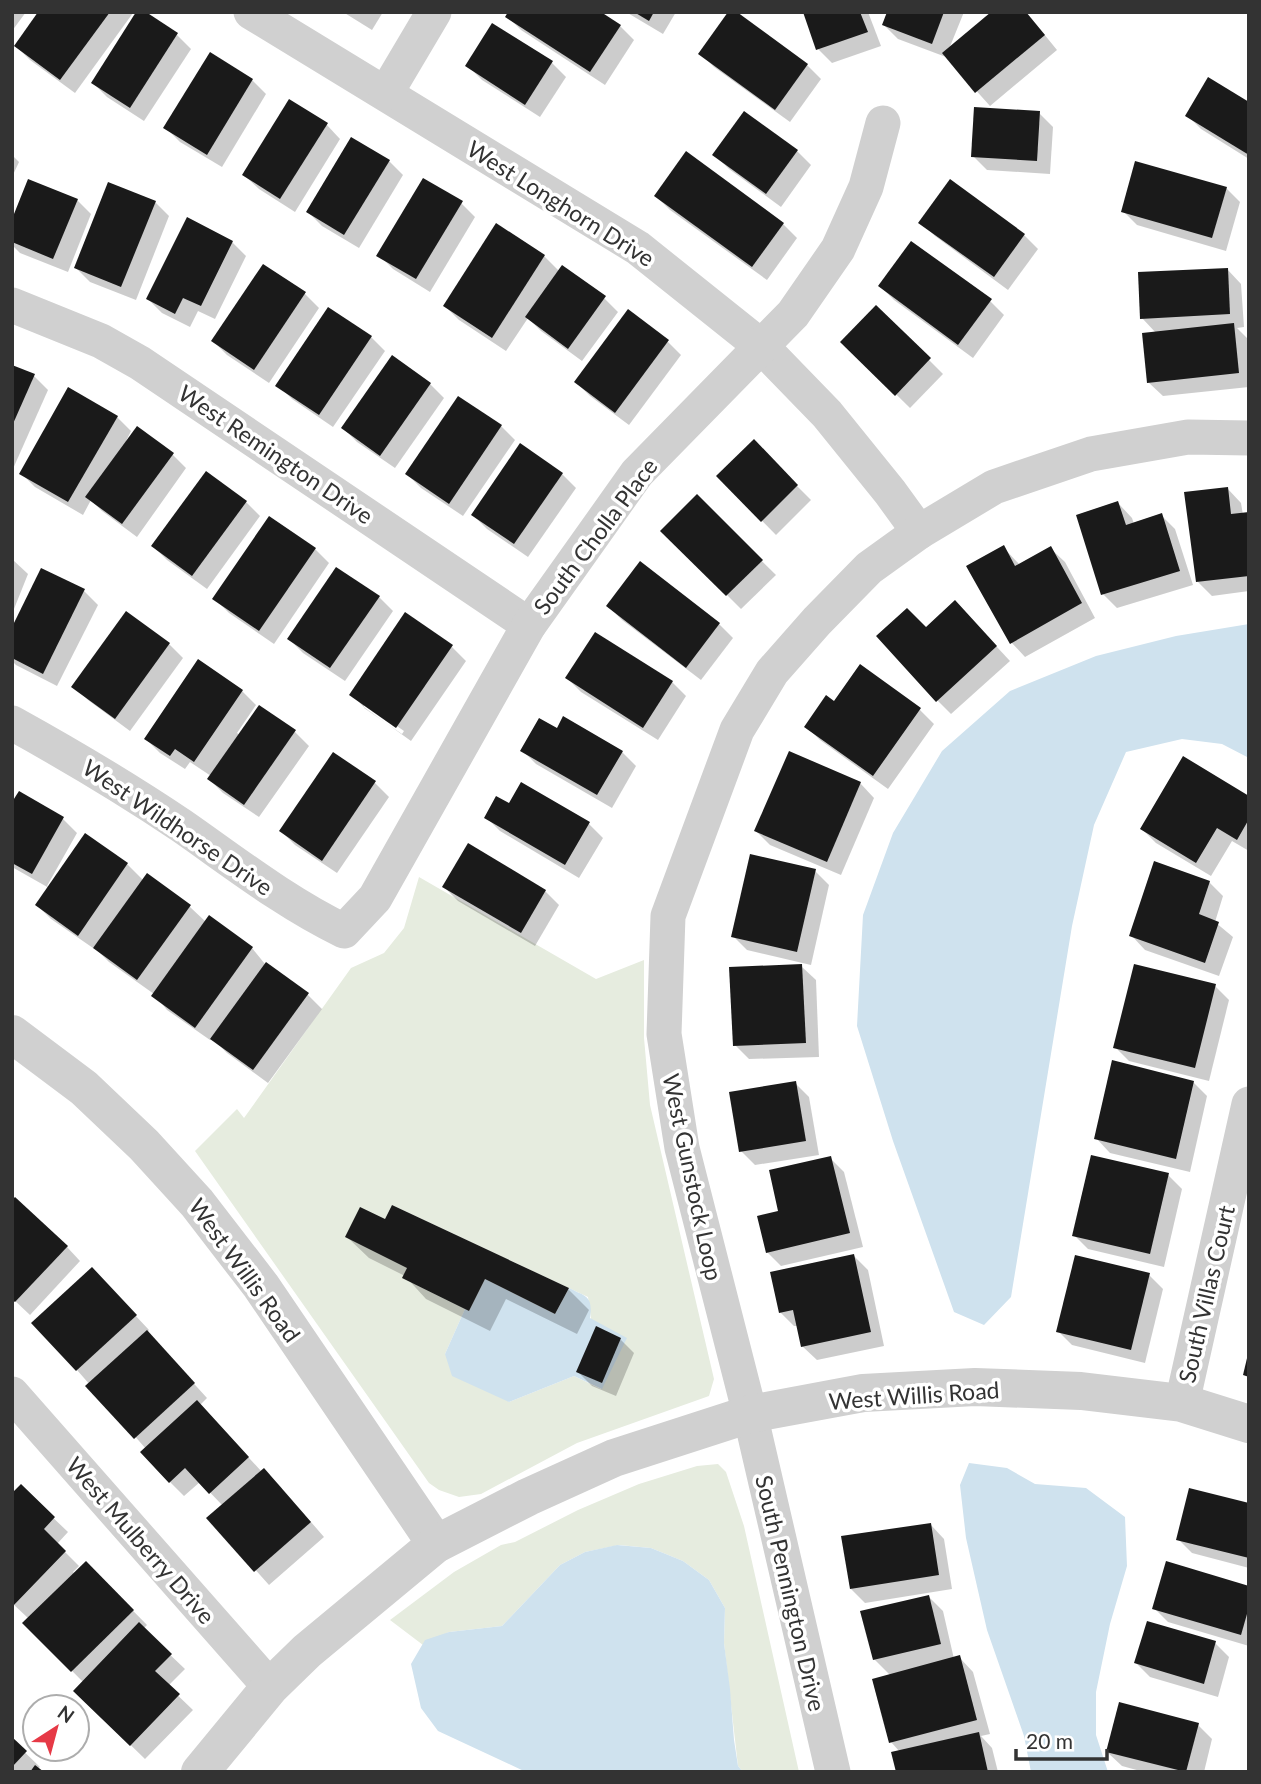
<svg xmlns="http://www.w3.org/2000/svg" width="1261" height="1784" viewBox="0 0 1261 1784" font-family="Lato,sans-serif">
<rect width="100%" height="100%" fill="#fff"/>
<g fill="#e6ecdf" fill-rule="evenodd">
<path d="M419,877L596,979L644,960V1038L650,1105L714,1379L709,1396L577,1443L481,1494L459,1497L439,1490L429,1483L195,1151L237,1109L244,1118L351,968L384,953L404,928ZM392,1205L588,1297L601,1389L574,1376L509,1402L445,1354L465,1309L403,1278L407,1268L385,1219Z"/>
<path d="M718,1464L726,1472L744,1526L799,1772H743L738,1766L724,1643L725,1608L709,1580L683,1561L651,1548L619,1545L585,1552L560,1565L502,1626L449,1632L423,1645L390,1620L454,1572L501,1545L515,1542L578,1510L639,1484L697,1466Z"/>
</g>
<g fill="#cfe2ee">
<path d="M1249,624V758L1222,744L1182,739L1126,752L1094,825L1072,926L1011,1297L984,1325L954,1312L893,1141L857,1026L863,915L893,833L942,751L1010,691L1096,656L1176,636Z"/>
<path d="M485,1279L555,1314L569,1288C587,1297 593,1296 590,1318L627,1338L602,1389L574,1376L509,1402L452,1376L445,1354L465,1309L469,1311Z"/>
<path d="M969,1463L1007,1468L1035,1484L1086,1488L1125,1517L1127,1566L1110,1624L1096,1692V1735L1108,1772H1031L1024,1736L987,1630L966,1538L960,1485Z"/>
<path d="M617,1545L651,1548L683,1561L709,1580L725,1608L724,1643L730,1689L734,1740L738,1766L743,1772H526L438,1731L421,1708L411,1664L425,1640L449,1632L502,1626L560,1565L585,1552Z"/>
</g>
<g fill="#0003" fill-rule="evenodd">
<path d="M12,12H26L12,31Z"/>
<path d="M40,12H132L133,13L75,93L30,60L16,46Z"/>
<path d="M343,12H383L372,30Z"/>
<path d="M626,12H676L663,34Z"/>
<path d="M805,12H868L881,46L832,63L818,49Z"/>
<path d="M889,12H964L949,49L994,12H1026L1057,50L990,106L946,57L898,39L884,25Z"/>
<path d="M507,16L620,26L634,40L605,85L521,30Z"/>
<path d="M177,35L191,49L144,121L107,97L93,83Z"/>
<path d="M700,53L807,65L821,79L790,122L714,67Z"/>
<path d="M552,63L566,77L540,117L482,80L468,66Z"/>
<path d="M252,80L266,94L222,167L180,142L166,128Z"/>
<path d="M1249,104V159L1201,129L1187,115Z"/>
<path d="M1039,113L1053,127L1050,174L987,170L973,156Z"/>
<path d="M326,124L340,139L295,212L259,189L244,175Z"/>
<path d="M797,151L811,165L781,207L729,169L715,155Z"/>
<path d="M12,155L19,162L12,177Z"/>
<path d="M389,161L403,175L359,248L322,226L308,212Z"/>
<path d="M1226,188L1240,202L1226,251L1137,225L1123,211Z"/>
<path d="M656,196L783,224L797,238L767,280L670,210Z"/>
<path d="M77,200L91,214L68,272L20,253L12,245V223Z"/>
<path d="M155,202L169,216L136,300L90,282L76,268Z"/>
<path d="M461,203L475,217L430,292L393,269L379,255Z"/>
<path d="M921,222L1024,235L1038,249L1008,290L935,236Z"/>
<path d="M497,225L544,256L560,272L604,298L618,312L582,361L541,331L528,318L506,351L459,320L445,306Z"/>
<path d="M232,242L246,256L215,319L198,311L190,327L162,313L148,299Z"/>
<path d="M264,266L305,294L319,308L269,383L227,355L213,341Z"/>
<path d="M1227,269L1241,284L1244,327L1237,328L1247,338L1249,387L1163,396L1148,382L1156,333L1142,318Z"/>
<path d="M880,286L990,301L1004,315L973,358L894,300Z"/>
<path d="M877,308L943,374L910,408L843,342Z"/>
<path d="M371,337L385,351L333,427L292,399L278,385Z"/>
<path d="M667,341L681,355L629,425L590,396L576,382Z"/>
<path d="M12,367L34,376L48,390L12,471Z"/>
<path d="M430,384L444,398L395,468L357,442L343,428Z"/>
<path d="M117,417L131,431L126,441L172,454L186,468L137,537L102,511L91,500L83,515L35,487L21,473Z"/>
<path d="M501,426L515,440L463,516L421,488L407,474Z"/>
<path d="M753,442L811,500L776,535L718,476Z"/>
<path d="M562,474L576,488L528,557L487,529L473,515Z"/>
<path d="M1227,488L1241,503L1243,515L1249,514V591L1212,596L1198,582Z"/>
<path d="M697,497L776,575L741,609L663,531Z"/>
<path d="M246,502L260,516L207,589L167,560L153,546Z"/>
<path d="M1118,503L1132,518L1134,524L1161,515L1175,529L1193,585L1117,608L1103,594Z"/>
<path d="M1003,547L1020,565L1050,548L1065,562L1095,618L1025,657L1011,642Z"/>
<path d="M315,549L329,563L274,644L229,613L215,599Z"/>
<path d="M12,559L28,574L12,614Z"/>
<path d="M640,564L719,624L733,638L701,680L622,620L608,606Z"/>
<path d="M84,591L98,605L57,686L16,665L12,661V631Z"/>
<path d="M379,597L393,611L345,681L303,653L289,639Z"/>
<path d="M127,613L169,644L183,658L130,731L88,700L74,686Z"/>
<path d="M969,617L1010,661L951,714L937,700L926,629Z"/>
<path d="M452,647L466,661L411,741L365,708L351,694ZM364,703L404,731L402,734L364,708Z"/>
<path d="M861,667L920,710L934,724L888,789L820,740L806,726L835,703Z"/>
<path d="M567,678L672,682L686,696L658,740L581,692Z"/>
<path d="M242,691L256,705L237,733L240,735L259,707L295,732L309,746L259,817L223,793L209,779L211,776L190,762L185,769L160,753L146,739Z"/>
<path d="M557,730L622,752L636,766L612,808L536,764L522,750Z"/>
<path d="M333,755L375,783L389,797L337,873L295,845L281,831Z"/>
<path d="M860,783L874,798L841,875L770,845L756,831Z"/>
<path d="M522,784L589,824L603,838L579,878L500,831L486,817L510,806Z"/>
<path d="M1249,798V851L1232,841L1211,876L1156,843L1142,829Z"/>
<path d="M12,805L63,819L77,833L47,886L49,888L85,835L127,864L144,881L148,876L190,907L206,922L210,918L252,948L265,964L308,995L322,1009L268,1083L227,1053L212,1038L210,1040L167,1010L154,994L109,962L94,947L93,948L51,919L37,905L49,888L12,867Z"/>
<path d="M469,845L545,891L559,905L535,946L458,901L444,887Z"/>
<path d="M815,871L829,885L811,965L747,950L733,936Z"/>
<path d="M1209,882L1223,896L1215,922L1233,937L1219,976L1145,950L1131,935Z"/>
<path d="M801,966L816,980L819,1057L749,1059L735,1045Z"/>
<path d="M1215,986L1229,1000L1209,1081L1129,1061L1115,1047Z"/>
<path d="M1193,1082L1207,1096L1190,1172L1110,1153L1096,1138Z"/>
<path d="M795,1083L809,1097L819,1155L755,1165L741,1151Z"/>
<path d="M830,1158L844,1172L863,1247L781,1266L767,1252L780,1212Z"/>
<path d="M1168,1175L1182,1189L1164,1267L1088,1249L1074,1235Z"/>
<path d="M386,1222L568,1289L589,1310L577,1334L506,1299L490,1331L426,1299L405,1276L369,1258L347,1237Z"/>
<path d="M67,1247L80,1261L30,1315L12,1298Z"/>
<path d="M854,1256L868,1270L884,1346L817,1360L802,1346L798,1326H794L780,1312Z"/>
<path d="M1149,1275L1163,1289L1145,1363L1072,1345L1058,1331Z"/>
<path d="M106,1284L149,1330L147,1332L207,1398L200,1405L262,1472L264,1470L278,1484L324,1537L269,1585L209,1518L223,1506L200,1482L184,1496L170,1482L146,1449L77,1370Z"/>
<path d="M620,1339L634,1353L616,1396L592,1386L578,1372Z"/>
<path d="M21,1487L68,1532L57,1544L79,1566L73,1572L75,1574L86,1563L147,1625L143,1629L185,1669L168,1686L193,1710L145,1759L75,1691L83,1682L25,1623L29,1619L12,1603V1491L14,1493Z"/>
<path d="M1249,1505V1568L1192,1553L1178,1539Z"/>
<path d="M930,1524L944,1539L952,1589L865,1603L851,1589Z"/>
<path d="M1249,1588V1646L1168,1622L1154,1608Z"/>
<path d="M929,1597L943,1611L954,1659L959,1657L973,1672L990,1734L981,1736L992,1748L998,1772H897L900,1752L891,1742V1676L874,1659Z"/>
<path d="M1215,1643L1229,1657L1218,1697L1150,1677L1136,1663Z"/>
<path d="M1198,1725L1212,1739L1204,1772H1144L1122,1766L1107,1752Z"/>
<path d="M12,1740L40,1767L37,1769L41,1772H12Z"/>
</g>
<g fill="#1a1a1a">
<path d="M38,12H110L60,80L14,46Z"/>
<path d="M136,12H146L178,33L130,108L91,83Z"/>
<path d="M508,12H601L621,25L590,72L505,17Z"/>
<path d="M634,12H654L649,21Z"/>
<path d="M728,12H737L808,64L775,110L698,54Z"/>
<path d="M803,12H860L868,32L816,50Z"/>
<path d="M887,12H944L932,44L882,25Z"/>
<path d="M991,12H1026L1045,35L975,93L942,53Z"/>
<path d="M492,23L553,61L525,105L465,66Z"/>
<path d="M210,52L253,79L207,155L163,128Z"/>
<path d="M1208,77L1249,102V155L1185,116Z"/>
<path d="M289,99L328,123L280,199L242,175Z"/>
<path d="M974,107L1040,111L1037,161L971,157Z"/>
<path d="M744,111L798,150L766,194L712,155Z"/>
<path d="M351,137L390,160L344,235L306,212Z"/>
<path d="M686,151L784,223L752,267L654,196Z"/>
<path d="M1135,161L1227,187L1212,238L1121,212Z"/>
<path d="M423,178L463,201L416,279L376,256Z"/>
<path d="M28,179L78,199L53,259L12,242V219Z"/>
<path d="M950,179L1025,234L994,277L918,223Z"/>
<path d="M108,182L156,201L121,287L74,268Z"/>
<path d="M187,217L233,241L201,306L183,298L175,314L146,299Z"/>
<path d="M496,223L545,255L492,338L443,306Z"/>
<path d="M911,241L992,299L958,345L878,286Z"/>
<path d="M263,264L306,292L254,370L211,341Z"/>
<path d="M562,265L606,296L568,349L525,317Z"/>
<path d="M1228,268L1230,314L1140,319L1138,272Z"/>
<path d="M876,305L931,358L895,396L840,342Z"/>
<path d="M328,307L372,336L319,415L275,386Z"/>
<path d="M628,309L669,340L615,413L574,382Z"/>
<path d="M1234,323L1239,373L1147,383L1142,333Z"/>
<path d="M392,355L431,383L380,456L341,428Z"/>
<path d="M12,365L35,374L12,426Z"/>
<path d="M68,387L118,416L68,502L19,474Z"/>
<path d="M458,396L502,425L449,504L405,474Z"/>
<path d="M137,426L174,453L122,524L85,497Z"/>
<path d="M754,439L798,485L761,522L716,476Z"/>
<path d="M520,443L563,473L514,544L471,515Z"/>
<path d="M206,471L247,501L192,576L151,546Z"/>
<path d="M1228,487L1231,514L1249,512V576L1196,582L1184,492Z"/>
<path d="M697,494L763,560L726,596L660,531Z"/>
<path d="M1118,501L1126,525L1162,513L1180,571L1101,595L1076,515Z"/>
<path d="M269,516L316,548L259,631L212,599Z"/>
<path d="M1004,545L1015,566L1051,546L1082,603L1010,644L966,566Z"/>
<path d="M640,561L720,623L686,668L606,606Z"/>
<path d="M336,567L380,596L330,668L287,639Z"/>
<path d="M41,568L85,589L43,674L12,658V627Z"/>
<path d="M955,600L997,646L936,702L876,636L907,608L926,627Z"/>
<path d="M126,611L170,643L115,719L71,687Z"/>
<path d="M405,612L453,645L396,728L349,695Z"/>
<path d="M595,632L673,681L643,728L565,678Z"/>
<path d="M198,659L243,690L194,762L175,749L170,756L144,739Z"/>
<path d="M860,664L921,708L873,776L804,727L826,695L834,701Z"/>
<path d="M259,705L296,730L244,805L207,779Z"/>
<path d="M563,716L623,751L597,795L520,751L539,718L557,728Z"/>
<path d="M789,751L861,782L827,862L754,831Z"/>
<path d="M333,752L376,781L322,861L279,831Z"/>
<path d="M1183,756L1249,796V819L1237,840L1217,828L1196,863L1140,829Z"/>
<path d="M521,782L590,822L565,865L484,818L496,796L509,803Z"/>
<path d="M19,791L64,817L32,874L12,863V802Z"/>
<path d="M85,833L128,863L78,936L35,905Z"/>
<path d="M468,843L546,890L521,933L442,887Z"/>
<path d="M750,854L816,869L797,952L731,937Z"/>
<path d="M1154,861L1210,881L1199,914L1219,922L1205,963L1129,936Z"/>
<path d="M147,873L191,905L137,980L93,948Z"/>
<path d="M209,915L253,947L195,1028L151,996Z"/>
<path d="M266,962L309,993L253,1070L210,1039Z"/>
<path d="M802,964L806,1043L733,1046L729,967Z"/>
<path d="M1134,964L1216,984L1195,1068L1113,1048Z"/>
<path d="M1112,1060L1194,1081L1176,1159L1094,1139Z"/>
<path d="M796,1081L806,1141L739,1152L729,1092Z"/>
<path d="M1091,1155L1169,1173L1150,1254L1072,1236Z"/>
<path d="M831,1156L850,1233L766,1253L757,1216L778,1211L769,1170Z"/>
<path d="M15,1197L68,1246L15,1302L12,1300V1200Z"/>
<path d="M392,1205L569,1288L555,1314L485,1279L469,1311L402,1278L407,1268L345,1237L360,1207L385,1219Z"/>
<path d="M854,1254L871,1332L801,1347L793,1310L779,1313L770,1272Z"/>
<path d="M1075,1255L1150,1273L1131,1350L1056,1332Z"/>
<path d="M92,1267L137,1315L76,1371L31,1323Z"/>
<path d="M596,1326L621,1338L602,1383L576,1372Z"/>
<path d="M147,1330L195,1383L134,1439L85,1386Z"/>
<path d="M1248,1354H1249V1377L1243,1375Z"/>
<path d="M197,1400L249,1457L209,1494L185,1468L169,1483L140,1452Z"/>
<path d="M264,1468L311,1522L254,1572L206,1518Z"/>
<path d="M21,1484L55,1517L44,1529L66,1551L12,1607V1493Z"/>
<path d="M1189,1488L1249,1503V1558L1176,1540Z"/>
<path d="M931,1523L939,1575L850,1589L841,1536Z"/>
<path d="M86,1561L134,1610L71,1672L22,1623Z"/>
<path d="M1166,1561L1249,1586V1607L1241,1635L1152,1609Z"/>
<path d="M929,1595L941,1644L873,1660L860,1611Z"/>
<path d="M1147,1621L1216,1641L1204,1684L1134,1663Z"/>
<path d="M139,1622L172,1654L155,1671L180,1694L130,1746L73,1691Z"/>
<path d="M960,1655L977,1720L889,1743L872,1679Z"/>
<path d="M1119,1702L1199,1723L1186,1772L1106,1752Z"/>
<path d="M979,1732L988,1772H896L891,1752Z"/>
<path d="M12,1737L27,1751L12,1767Z"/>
<path d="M35,1765L44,1772H30Z"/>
</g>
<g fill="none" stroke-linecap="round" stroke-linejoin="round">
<g stroke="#d0d0d0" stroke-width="35">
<path d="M251,12L638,248L762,347L827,414L890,492L919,532"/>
<path d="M386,93L434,12"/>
<path d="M12,305L101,341L140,363L529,625"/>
<path d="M12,723C70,755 127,789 182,826C235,863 286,903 344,931L375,898L529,625L637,473L793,314L838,249L866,187L883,123"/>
<path d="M12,1394L270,1687"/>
<path d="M1182,1403L1249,1104"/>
<path d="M833,1772L750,1414L682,1148L664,1034L668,916L737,730L772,672L817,621L869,568L919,532L994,487L1091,454L1188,437L1249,438"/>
</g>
<g stroke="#d0d0d0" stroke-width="38">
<path d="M12,1034L84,1088L144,1145L197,1203L261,1286L436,1544"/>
<path d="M200,1772L270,1687L307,1651L436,1544L528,1497L614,1458L750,1414L863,1393L975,1387L1081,1391L1182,1403L1249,1424"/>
</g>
</g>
<g text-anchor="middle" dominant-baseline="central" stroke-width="7" stroke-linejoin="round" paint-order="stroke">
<g font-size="23" fill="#333" stroke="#fff">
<text transform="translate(561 203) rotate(32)">West Longhorn Drive</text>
<text transform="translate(276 454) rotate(34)">West Remington Drive</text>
<text transform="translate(595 536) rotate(-53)">South Cholla Place</text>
<text transform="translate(178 827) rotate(34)">West Wildhorse Drive</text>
<text transform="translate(693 1177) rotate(78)">West Gunstock Loop</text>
<text transform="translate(245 1270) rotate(54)">West Willis Road</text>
<text transform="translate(1206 1294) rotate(-77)">South Villas Court</text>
<text transform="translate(914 1395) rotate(-4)">West Willis Road</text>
<text transform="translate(141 1540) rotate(49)">West Mulberry Drive</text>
<text transform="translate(791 1593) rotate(77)">South Pennington Drive</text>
</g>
</g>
<rect width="1261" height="1784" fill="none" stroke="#333333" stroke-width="28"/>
<g transform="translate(56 1728) rotate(36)"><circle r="33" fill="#ffffff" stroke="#adadad" stroke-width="2"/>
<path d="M0-5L12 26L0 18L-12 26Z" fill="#e63946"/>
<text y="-10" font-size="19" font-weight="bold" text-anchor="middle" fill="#333333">N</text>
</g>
<path d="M1016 1749v10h91v-10" fill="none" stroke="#333333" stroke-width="3.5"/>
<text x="1026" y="1749" font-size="21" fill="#333333" stroke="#ffffff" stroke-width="5" paint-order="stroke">20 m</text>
</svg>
